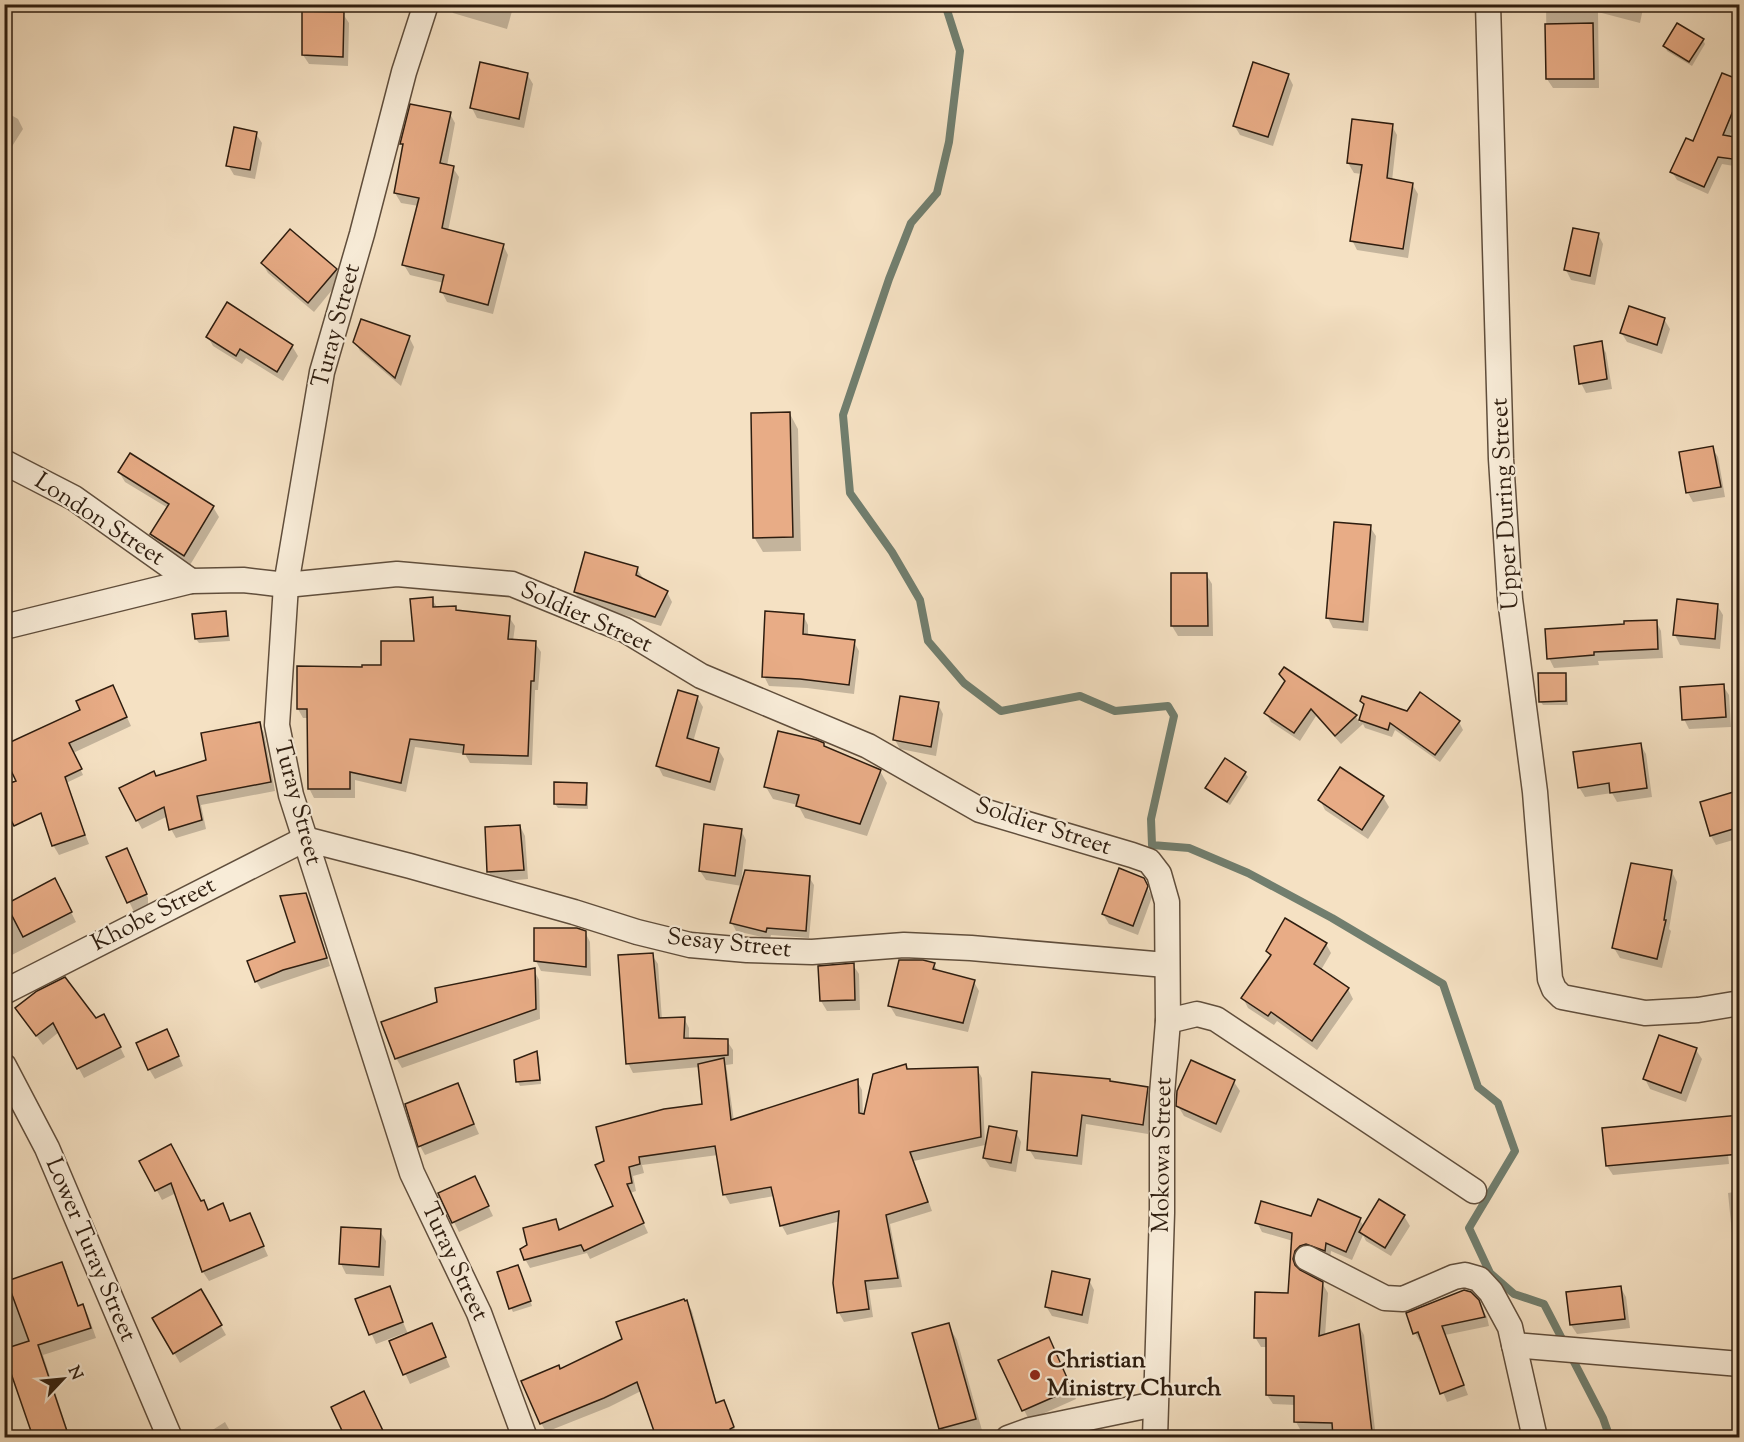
<svg xmlns="http://www.w3.org/2000/svg" width="1744" height="1442" viewBox="0 0 1744 1442" font-family="'Sorts Mill Goudy',serif">
<rect width="100%" height="100%" fill="#f5e1c3"/>
<filter id="stains"><feTurbulence type="fractalNoise" baseFrequency=".00333" numOctaves="4"/><feColorMatrix values="0 0 0 0 .2 0 0 0 0 .09 0 0 0 0 .02 0 0 0 .5 -.17"/></filter>
<radialGradient id="worn" r=".72"><stop offset=".6" stop-color="#630" stop-opacity="0"/><stop offset="1" stop-color="#630" stop-opacity=".3"/></radialGradient>
<g fill="#0003">
<path d="M448,4H514L507,29L453,13Z"/>
<path d="M1257,4H1294V7Z"/>
<path d="M1546,4H1644L1640,23L1598,12L1599,88H1553L1547,79Z"/>
<path d="M343,14L349,23L348,66L309,64L303,55Z"/>
<path d="M1703,40L1705,44L1692,66L1667,51L1665,46Z"/>
<path d="M527,74L533,84L524,128L477,118L472,108Z"/>
<path d="M1288,75L1293,85L1273,146L1240,135L1234,125Z"/>
<path d="M1740,82V112L1729,138L1740,139V167L1722,164L1708,194L1677,180L1672,172Z"/>
<path d="M4,111L18,119L23,129L4,159Z"/>
<path d="M450,114L455,123L447,166L453,168L459,177L448,231L503,245L508,255L493,314L447,302L442,292L444,283L410,275L404,265L419,206L401,203L395,193L404,148L402,143Z"/>
<path d="M1392,126L1397,135L1392,181L1412,184L1418,194L1408,258L1357,250L1352,240L1362,174L1354,173L1348,163Z"/>
<path d="M256,134L262,143L255,179L234,175L228,165Z"/>
<path d="M1598,234L1603,244L1595,285L1571,280L1566,270Z"/>
<path d="M262,263L336,270L341,279L314,312L268,273Z"/>
<path d="M1664,319L1670,329L1662,354L1627,342L1621,332Z"/>
<path d="M208,337L292,346L298,356L283,381L246,358L242,364L213,346Z"/>
<path d="M409,337L414,347L401,386L360,351L355,341Z"/>
<path d="M1601,343L1606,353L1612,389L1586,393L1581,383Z"/>
<path d="M790,414L798,429L801,551L763,552L754,537Z"/>
<path d="M1712,448L1718,457L1725,497L1693,502L1688,493L1681,453Z"/>
<path d="M119,472L213,507L219,517L190,565L157,544L152,534L168,508L125,482Z"/>
<path d="M1370,527L1376,536L1368,631L1333,628L1328,618Z"/>
<path d="M637,569L643,578L667,592L672,602L661,626L581,602L575,592Z"/>
<path d="M1172,574H1206L1212,584L1213,636H1178L1172,626Z"/>
<path d="M432,599L438,609L455,607L457,611L509,617L515,626L513,641L535,643L541,652L538,690H535L532,765L470,763L465,754L415,747L406,792L355,780V798H314L309,788L308,718H303L298,709L364,669L383,666L416,643Z"/>
<path d="M1717,605L1723,615L1720,649L1680,645L1675,635Z"/>
<path d="M225,613L227,617L230,641L199,643L196,639Z"/>
<path d="M803,615L808,625V636L854,642L859,651L854,694L807,688L769,686L764,676Z"/>
<path d="M1656,621L1661,631L1663,658L1598,661L1599,665L1554,668L1549,658L1626,625Z"/>
<path d="M1284,669L1356,717L1360,723L1365,706L1361,701L1408,712L1459,722L1463,730L1440,762L1395,730L1392,737L1365,728L1363,724L1341,744L1316,716L1300,741L1271,722L1266,713L1286,683L1281,674Z"/>
<path d="M1565,674L1567,679L1568,705H1543L1540,701Z"/>
<path d="M1723,686L1729,695L1731,727L1689,729L1684,719Z"/>
<path d="M117,696L131,726L73,753L83,775L28,801L4,752Z"/>
<path d="M697,697L703,707L693,742L718,749L724,759L715,791L663,776L658,766Z"/>
<path d="M938,704L943,714L936,756L900,749L895,740Z"/>
<path d="M259,724L264,733L275,791L201,805L206,829L176,838L171,829L168,816L142,829L137,820L156,777L208,761Z"/>
<path d="M823,744L826,749L880,771L887,783L867,836L805,818L798,805L773,799L766,787Z"/>
<path d="M1640,744L1646,754L1652,797L1617,802L1612,793L1585,797L1579,787Z"/>
<path d="M1245,773L1248,777L1230,805L1210,792L1207,788Z"/>
<path d="M586,785L588,789V809L558,808L555,804Z"/>
<path d="M1740,792V838L1716,845L1711,836Z"/>
<path d="M1383,797L1389,807L1368,839L1325,810L1320,800Z"/>
<path d="M75,809L89,844L59,855L53,845Z"/>
<path d="M520,826L525,836L528,879L494,882L489,872Z"/>
<path d="M741,830L746,840L741,883L809,877L814,885L809,938L771,935L770,939L736,931L732,923L742,886L706,880L700,871Z"/>
<path d="M108,857L131,859L148,898V906L134,912Z"/>
<path d="M1672,872L1677,882L1669,929L1671,931L1662,968L1620,958L1614,948Z"/>
<path d="M1143,879L1152,897L1138,935L1109,924L1103,914Z"/>
<path d="M55,880L76,922L4,959V906Z"/>
<path d="M306,895L311,903L330,966L261,989L256,981L296,943Z"/>
<path d="M585,932L590,942L591,976L541,971L536,961Z"/>
<path d="M1326,944L1331,953L1321,970L1348,989L1353,999L1317,1050L1277,1021L1274,1025L1248,1008L1243,998L1271,957L1267,951Z"/>
<path d="M652,955L658,964L662,1020L684,1018L689,1028V1039L727,1041L733,1050V1064L726,1065L734,1121L857,1081L862,1090L863,1116L906,1066L908,1070L977,1069L982,1078L985,1145L914,1161L932,1211L890,1224L902,1287L869,1290L873,1317L844,1322L839,1313L834,1283L840,1221L787,1235L782,1226L774,1196L730,1204L725,1195L718,1155L642,1165L644,1173L633,1176L636,1191L630,1193L648,1233L590,1259L587,1253L530,1268L525,1259L529,1246L556,1221L561,1230L615,1206L597,1166L703,1105L700,1067L633,1073L628,1063Z"/>
<path d="M934,964L938,972L974,982L979,991L968,1032L896,1016L890,1006Z"/>
<path d="M853,965L859,974L860,1010L827,1011L821,1001L819,967Z"/>
<path d="M534,970L539,980L540,1019L402,1068L396,1058Z"/>
<path d="M17,1009L96,1020L109,1025L125,1057L84,1078L59,1032L43,1045Z"/>
<path d="M1740,1035V1061L1736,1036Z"/>
<path d="M172,1041L183,1066L155,1079L149,1069Z"/>
<path d="M1696,1050L1702,1059L1686,1102L1650,1089L1645,1079Z"/>
<path d="M536,1053L539,1057L541,1084L520,1086L518,1082Z"/>
<path d="M1191,1062L1234,1082L1240,1091L1221,1133L1184,1116L1178,1106Z"/>
<path d="M1110,1083L1147,1088L1153,1098L1148,1134L1086,1124L1082,1165L1035,1159L1029,1149Z"/>
<path d="M457,1085L479,1134L425,1155L420,1146Z"/>
<path d="M1725,1127L1729,1164L1613,1175L1607,1166Z"/>
<path d="M1016,1132L1021,1142L1016,1172L990,1167L984,1158Z"/>
<path d="M141,1161L200,1203L204,1202L209,1211L227,1215L231,1223L254,1225L268,1256L209,1281L203,1272L176,1193L162,1200Z"/>
<path d="M479,1187L493,1216L459,1232L440,1194Z"/>
<path d="M1740,1191V1240H1736L1732,1233L1728,1193Z"/>
<path d="M1379,1201L1404,1216L1410,1226L1391,1256L1366,1241L1363,1235L1352,1260L1331,1251L1330,1260L1299,1261L1297,1270L1322,1283L1328,1293L1325,1336L1359,1326L1364,1335L1376,1438H1335L1334,1432L1301,1431L1296,1422V1405L1273,1404L1267,1395V1347H1261L1255,1337L1289,1295L1293,1241L1262,1232L1257,1222L1312,1217L1360,1220L1364,1227Z"/>
<path d="M380,1231L386,1241L384,1276L346,1274L341,1264Z"/>
<path d="M62,1263L67,1272H64L79,1313L83,1306L88,1315L96,1338L43,1355L70,1438H34L6,1353L4,1354V1283Z"/>
<path d="M520,1271L532,1306L513,1312L511,1308Z"/>
<path d="M1089,1280L1094,1290L1088,1324L1052,1316L1046,1306Z"/>
<path d="M1620,1287L1626,1297L1630,1328L1577,1334L1571,1325Z"/>
<path d="M389,1288L408,1334H436L450,1367L410,1384L391,1342L406,1335L405,1333L376,1344L357,1300Z"/>
<path d="M201,1291L226,1335L180,1363L154,1319Z"/>
<path d="M687,1302L692,1311L717,1404L723,1402L738,1437L647,1438L656,1434L641,1391L609,1407L546,1432L541,1423L560,1371L624,1339Z"/>
<path d="M1481,1307L1487,1317L1489,1326L1445,1335L1468,1395L1447,1402L1423,1341L1420,1342L1415,1333Z"/>
<path d="M948,1325L957,1340L983,1434L971,1438H945L940,1429L914,1334Z"/>
<path d="M1054,1349L1076,1399L1029,1420L1000,1361Z"/>
<path d="M369,1402L385,1438H347L333,1408Z"/>
<path d="M225,1422L234,1438H200Z"/>
</g>
<g fill="none" stroke-linecap="round" stroke-linejoin="round">
<path stroke="#717e6e" stroke-width="8" d="M945,4L960,51L949,142L937,193L911,223L889,279L843,415L850,493L892,552L920,600L928,641L964,683L1001,711L1080,696L1115,711L1168,706L1174,716L1151,819L1152,845L1189,848L1248,873L1332,918L1443,984L1478,1087L1498,1103L1515,1151L1469,1228L1490,1273L1514,1294L1544,1304L1603,1418L1610,1438"/>
</g>
<g fill="#e8ac86" stroke="#2e1d0f" stroke-width="1.5">
<path d="M302,11L344,12L343,57L302,55Z"/>
<path d="M1593,23L1594,79H1546L1545,24Z"/>
<path d="M1677,23L1704,39L1689,62L1663,46Z"/>
<path d="M480,62L528,73L519,119L470,108Z"/>
<path d="M1253,62L1289,74L1268,137L1233,126Z"/>
<path d="M1722,73L1740,80V94L1723,135L1740,138V160L1718,157L1704,187L1670,172L1686,138L1693,141Z"/>
<path d="M410,104L451,112L440,163L454,166L442,228L504,244L488,305L440,292L444,275L402,265L419,198L394,193L403,144H400Z"/>
<path d="M1352,119L1393,124L1387,178L1413,183L1403,249L1350,241L1362,165L1347,163Z"/>
<path d="M234,127L257,132L250,170L226,166Z"/>
<path d="M1573,228L1599,233L1590,276L1564,270Z"/>
<path d="M290,229L337,269L308,303L261,263Z"/>
<path d="M227,302L293,345L277,372L240,349L236,356L206,337Z"/>
<path d="M1629,306L1665,318L1657,345L1620,333Z"/>
<path d="M361,319L410,336L395,378L353,342Z"/>
<path d="M1602,341L1607,379L1579,384L1574,346Z"/>
<path d="M790,412L793,537L753,538L751,413Z"/>
<path d="M1713,446L1721,487L1686,493L1679,452Z"/>
<path d="M130,453L214,506L184,556L150,534L169,504L118,472Z"/>
<path d="M1334,522L1371,525L1363,622L1326,618Z"/>
<path d="M585,552L638,567L636,575L668,591L655,617L574,592Z"/>
<path d="M1171,573H1207L1208,626H1171Z"/>
<path d="M433,597V607L456,606V610L510,616L508,639L536,641L534,681H531L528,756L463,754L464,745L410,739L401,783L350,772V789H308L307,709H297V666L362,667V665H381V641H414L410,599Z"/>
<path d="M1677,599L1718,604L1715,639L1673,635Z"/>
<path d="M226,611L228,636L195,639L192,614Z"/>
<path d="M765,611L804,614L803,634L855,640L849,685L800,679L762,677Z"/>
<path d="M1657,620L1658,649L1594,652V655L1547,659L1545,629L1624,624V621Z"/>
<path d="M1284,667L1322,692L1357,715L1335,736L1311,709L1294,733L1264,713L1285,681L1279,674Z"/>
<path d="M1538,673H1566V701L1539,702Z"/>
<path d="M1724,684L1726,717L1682,720L1680,687Z"/>
<path d="M113,685L127,717L69,743L82,769L65,777L85,835L52,846L41,813L14,826L4,806V785L16,781L4,756V745L80,710L76,701Z"/>
<path d="M678,690L698,696L687,738L719,748L710,782L656,766Z"/>
<path d="M1420,692L1460,721L1435,755L1390,723L1388,730L1359,720L1364,704L1360,701L1362,696L1407,711Z"/>
<path d="M900,696L939,702L931,747L893,740Z"/>
<path d="M260,722L271,782L197,796L202,820L169,830L164,807L136,821L119,788L154,771L156,776L206,760L201,733Z"/>
<path d="M778,731L817,740L824,743V746L881,770L860,824L796,806L799,795L764,787Z"/>
<path d="M1641,743L1647,788L1610,793L1609,783L1578,788L1573,752Z"/>
<path d="M1225,758L1246,772L1227,802L1205,788Z"/>
<path d="M1340,767L1384,796L1362,830L1318,800Z"/>
<path d="M554,782L587,783L586,805L554,804Z"/>
<path d="M1740,790V827L1710,836L1700,802Z"/>
<path d="M704,824L742,829L735,876L699,871Z"/>
<path d="M520,825L524,870L487,872L485,827Z"/>
<path d="M127,848L147,894L127,903L106,857Z"/>
<path d="M1631,863L1672,870L1664,920H1666L1657,959L1612,948Z"/>
<path d="M1119,868L1144,878L1148,886L1133,926L1102,914Z"/>
<path d="M745,870L810,876L806,931L767,928L766,932L730,923Z"/>
<path d="M55,878L72,912L23,937L6,904Z"/>
<path d="M306,893L327,958L283,970L255,982L247,961L295,942L280,896Z"/>
<path d="M1285,918L1327,943L1314,964L1349,988L1312,1041L1271,1012L1268,1016L1241,998L1271,955L1266,951Z"/>
<path d="M534,928H577L586,931V967L534,961Z"/>
<path d="M653,953L659,1018L685,1017L684,1038L728,1039V1055L626,1064L618,955Z"/>
<path d="M899,960H923L935,963L933,969L975,980L963,1023L888,1006Z"/>
<path d="M854,963L855,1000L820,1001L818,966Z"/>
<path d="M535,968L536,1009L395,1059L381,1022L437,1002L435,988Z"/>
<path d="M65,977L96,1018L104,1014L121,1047L77,1069L53,1023L36,1036L15,1008L37,991Z"/>
<path d="M167,1029L179,1056L148,1070L136,1043Z"/>
<path d="M1659,1035L1697,1048L1681,1093L1643,1079Z"/>
<path d="M537,1051L540,1080L516,1082L514,1060Z"/>
<path d="M724,1058L731,1120L858,1079L859,1113L864,1114L873,1074L906,1064L907,1069L978,1067L981,1137L910,1152L928,1202L886,1215L898,1278L865,1281L869,1309L837,1313L833,1283L839,1211L780,1226L771,1187L723,1195L715,1146L639,1157L640,1164L629,1167L632,1183L627,1184L644,1223L584,1251L581,1245L524,1260L520,1249L527,1245L523,1228L556,1219L559,1230L613,1206L595,1165L604,1161L596,1127L664,1109L702,1104L698,1064Z"/>
<path d="M1191,1060L1235,1080L1216,1124L1176,1106L1177,1091Z"/>
<path d="M1032,1072L1110,1079V1081L1148,1087L1143,1125L1082,1115L1077,1156L1027,1150Z"/>
<path d="M458,1083L474,1124L418,1147L405,1104Z"/>
<path d="M1740,1115V1154L1606,1166L1602,1128Z"/>
<path d="M989,1126L1017,1131L1011,1163L983,1158Z"/>
<path d="M171,1144L201,1201L204,1200L208,1210L223,1203L230,1221L250,1213L264,1246L202,1272L171,1183L155,1191L139,1161Z"/>
<path d="M475,1176L489,1206L452,1223L438,1193Z"/>
<path d="M1318,1199L1361,1218L1346,1252L1326,1243L1325,1251L1306,1244L1300,1246L1295,1251L1293,1259L1295,1265L1300,1270L1323,1282L1319,1336L1359,1324L1372,1432L1333,1437L1332,1423L1294,1422V1396L1266,1395V1338H1254L1255,1292L1288,1293L1292,1233L1255,1223L1261,1201L1311,1216Z"/>
<path d="M1379,1199L1405,1215L1385,1248L1359,1232Z"/>
<path d="M341,1227L381,1229L379,1267L339,1264Z"/>
<path d="M62,1262L78,1306L83,1304L91,1328L38,1345L69,1437H33L4,1353V1349L29,1341L7,1281Z"/>
<path d="M518,1265L531,1301L509,1309L497,1272Z"/>
<path d="M1052,1271L1090,1279L1082,1315L1045,1307Z"/>
<path d="M390,1286L403,1322L369,1335L355,1299Z"/>
<path d="M1621,1286L1625,1319L1570,1325L1566,1292Z"/>
<path d="M201,1289L222,1325L173,1354L152,1318Z"/>
<path d="M1464,1290L1471,1292L1479,1300L1485,1317L1442,1326L1464,1385L1440,1394L1418,1332L1413,1334L1406,1313Z"/>
<path d="M684,1299L685,1301L687,1300L716,1403L724,1400L734,1427L730,1429L733,1437H656L637,1382L604,1398L540,1424L521,1381L559,1365L560,1369L622,1339L616,1322Z"/>
<path d="M432,1323L446,1357L403,1375L389,1341Z"/>
<path d="M949,1323L976,1419L939,1429L912,1333Z"/>
<path d="M1049,1337L1072,1389L1022,1411L998,1360Z"/>
<path d="M364,1391L386,1437H345L331,1407Z"/>
</g>
<g fill="none" stroke-linecap="round" stroke-linejoin="round">
<g stroke="#604e3c" stroke-width="27">
<g id="minor">
<path d="M426,4L404,72L362,234L322,372L286,585L277,725L291,795L412,1173L479,1313L525,1438"/>
<path d="M1488,4L1501,459L1510,599L1535,792L1550,979L1554,989L1562,997L1645,1013L1698,1010L1740,1003"/>
<path d="M4,462L74,498L191,581"/>
<path d="M4,627L191,581L243,580L286,585L397,574L512,584L625,630L701,676L868,746L980,810L1132,855L1149,861L1159,874L1167,902L1168,1021L1162,1094V1213L1155,1438"/>
<path d="M4,992L305,839L410,866L574,912L637,932L690,945L747,950L812,952L904,945L971,948L1166,965"/>
<path d="M1168,1021L1197,1014L1216,1019L1474,1191"/>
<path d="M4,1066L47,1148L170,1438"/>
<path d="M1307,1258L1385,1298L1403,1299L1454,1277L1465,1275L1479,1279L1491,1292L1510,1327L1535,1438"/>
<path d="M1514,1345L1740,1364"/>
<path d="M1008,1438L1030,1430L1155,1404"/>
</g>
</g>
<use href="#minor" stroke="#f8ecd8" stroke-width="24"/>
</g>
<circle fill="#8f2418" stroke="#f8ecd8" stroke-width="2" cx="1035" cy="1375" r="6"/>
<g text-anchor="middle" dominant-baseline="central" stroke-width="4.5" stroke-linejoin="round" paint-order="stroke">
<g font-size="24" fill="#2e1d0f" stroke="#f8ecd8">
<text transform="translate(337 326) rotate(-75)">Turay Street</text>
<text transform="translate(1506 504) rotate(-93)">Upper During Street</text>
<text transform="translate(99 520) rotate(33)">London Street</text>
<text transform="translate(586 618) rotate(24)">Soldier Street</text>
<text transform="translate(297 803) rotate(75)">Turay Street</text>
<text transform="translate(1043 827) rotate(18)">Soldier Street</text>
<text transform="translate(154 915) rotate(-27)">Khobe Street</text>
<text transform="translate(729 944) rotate(6)">Sesay Street</text>
<text transform="translate(1163 1155) rotate(-89)">Mokowa Street</text>
<text transform="translate(90 1250) rotate(67)">Lower Turay Street</text>
<text transform="translate(454 1262) rotate(65)">Turay Street</text>
</g>
<g font-size="24" font-weight="bold" fill="#2e1d0f" stroke="#f8ecd8" text-anchor="start">
<text x="1047" y="1361">Christian<tspan x="1047" dy="28">Ministry Church</tspan></text>
</g>
</g>
<rect width="1744" height="1442" fill="none" stroke="#f5e1c3" stroke-width="24"/>
<rect x="6" y="6" width="1732" height="1430" fill="none" stroke="#2e1d0f" stroke-width="3"/>
<rect x="12" y="12" width="1720" height="1418" fill="none" stroke="#2e1d0f" stroke-width="1.5"/>
<g transform="translate(63 1379) rotate(64)" stroke="#f8ecd8" stroke-width="4.5" paint-order="stroke">
<path d="M0-4.5L10 22L0 15L-10 22Z" fill="#2e1d0f"/>
<text y="-9" font-size="16" font-weight="bold" text-anchor="middle" fill="#2e1d0f">N</text>
</g>
<rect width="100%" height="100%" filter="url(#stains)"/>
<rect width="100%" height="100%" fill="url(#worn)"/>
</svg>
